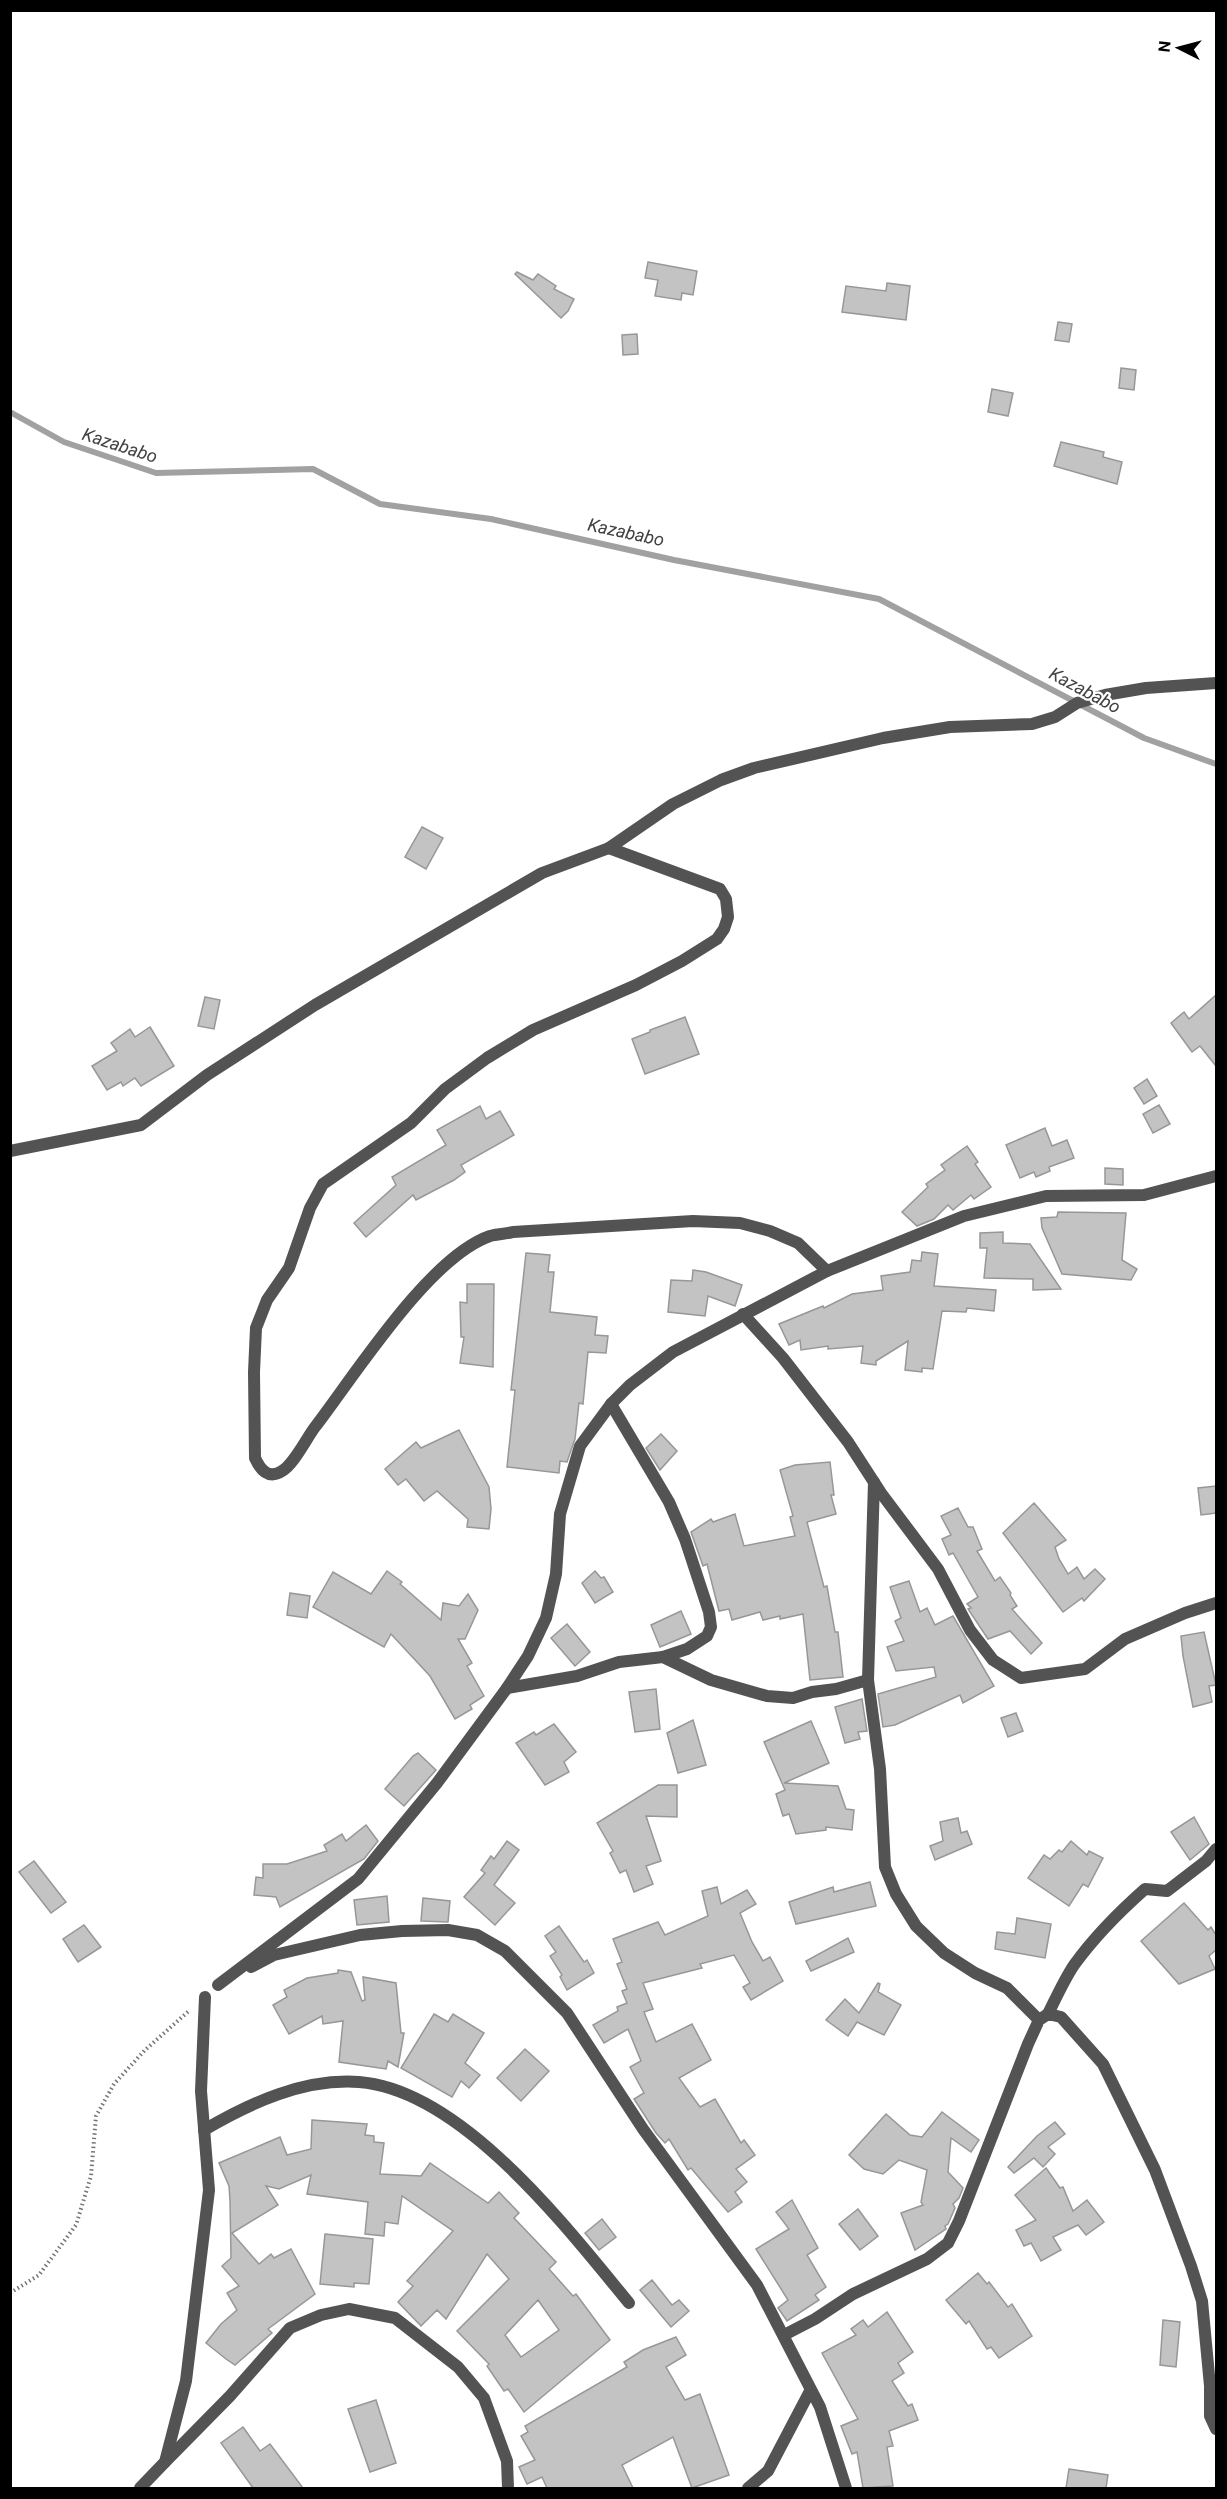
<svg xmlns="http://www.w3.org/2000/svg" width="1227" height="2499" viewBox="0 0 1227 2499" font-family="Roboto,sans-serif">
<rect width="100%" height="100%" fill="#fff"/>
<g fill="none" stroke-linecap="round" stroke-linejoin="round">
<path stroke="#a1a1a1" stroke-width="6" d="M10,412L64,442L156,473L313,469L380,504L491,519L674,560L879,599L1144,738L1216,764"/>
</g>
<g fill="#c3c3c3" stroke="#979797" stroke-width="1.5" fill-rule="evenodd">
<path d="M648,262L697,271L693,295L682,293L681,300L655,296L658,280L645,278Z"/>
<path d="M517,272L533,280L538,274L556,286L554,289L574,299L568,311L561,318L515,274Z"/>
<path d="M887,283L910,286L906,320L842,312L846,286L886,291Z"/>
<path d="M1058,322L1072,324L1069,342L1055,340Z"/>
<path d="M637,334L638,354L623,355L622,335Z"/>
<path d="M1121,368L1136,370L1134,390L1119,388Z"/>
<path d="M992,389L1013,393L1008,416L988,412Z"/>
<path d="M1061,442L1104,452L1103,457L1122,462L1117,484L1054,466Z"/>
<path d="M422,827L443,838L426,869L405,857Z"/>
<path d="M1216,995V1066L1200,1046L1192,1052L1171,1023L1184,1012L1189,1019Z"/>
<path d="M205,997L220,1000L214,1029L198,1026Z"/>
<path d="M685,1017L699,1054L645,1074L632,1039L650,1032V1030Z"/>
<path d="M150,1027L174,1066L141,1086L135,1078L123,1086L121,1082L107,1090L92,1066L117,1051L111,1043L130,1029L135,1037Z"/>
<path d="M1147,1079L1157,1096L1144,1104L1134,1088Z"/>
<path d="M1159,1105L1170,1124L1153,1133L1143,1114Z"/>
<path d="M480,1106L486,1119L500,1111L514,1135L461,1165L465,1172L454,1180L416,1200L413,1195L366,1237L354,1223L396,1185L392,1177L446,1145L437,1130Z"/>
<path d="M1045,1128L1052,1146L1067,1140L1074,1158L1049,1167L1050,1171L1036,1177L1034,1172L1020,1178L1006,1145Z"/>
<path d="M967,1146L978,1162L975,1164L991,1187L974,1199L971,1195L953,1210L948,1205L934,1219L917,1226L902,1212L928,1187L926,1184L945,1170L941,1165Z"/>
<path d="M1105,1168L1123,1169V1185L1105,1184Z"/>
<path d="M1058,1212L1126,1213L1122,1260L1137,1269L1131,1280L1062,1274L1042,1228L1041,1218L1057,1217Z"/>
<path d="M1003,1232V1243L1030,1244L1061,1289L1033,1290V1279L984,1278L987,1248H980V1233Z"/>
<path d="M922,1252L938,1254L934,1286L996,1290L994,1311L967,1308L966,1312L942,1311L933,1369L922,1368V1372L905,1370L908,1341L876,1361V1365L861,1363L863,1346L828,1349V1346L801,1350L800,1340L789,1345L779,1324L823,1306L824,1308L852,1294L883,1290L881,1276L910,1272L912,1260L921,1261Z"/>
<path d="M526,1253L550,1255L548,1272H554L550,1312L597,1317L595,1335L608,1336L606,1353L588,1352L583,1404L579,1403L575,1439L567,1462L560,1461L559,1473L507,1467L515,1390H511Z"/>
<path d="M693,1270L706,1272L742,1285L735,1306L708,1296L705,1316L668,1312L671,1280L692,1281Z"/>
<path d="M467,1284H494L493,1367L460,1363L464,1337H461L460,1302L467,1303Z"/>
<path d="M459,1430L489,1487L491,1509L489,1529L467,1527L468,1519L437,1491L424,1501L406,1479L398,1485L385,1469L416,1442L421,1448Z"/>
<path d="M661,1434L677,1451L660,1470L646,1448Z"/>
<path d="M830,1462L834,1495H831L836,1514L807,1522L824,1587L827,1586L835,1632H838L843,1677L810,1680L803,1614L780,1619V1616L763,1620L760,1612L732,1620L729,1609L719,1611L707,1564L703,1566L691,1532L711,1519L713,1522L735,1514L744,1546L795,1536L790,1517L793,1516L780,1470L795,1465Z"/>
<path d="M1216,1486V1513L1201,1515L1198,1488Z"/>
<path d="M1034,1503L1066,1540L1055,1547L1059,1559L1068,1574L1077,1567L1084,1579L1095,1569L1105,1579L1084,1601L1082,1598L1063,1612L1003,1533Z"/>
<path d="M958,1508L968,1527H973L982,1549L977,1551L995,1581L1000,1577L1011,1593L1010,1595L1017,1606L1012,1609L1042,1643L1031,1654L1010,1631L988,1639L968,1609L971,1608L967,1604L978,1597L953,1553L949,1555L942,1539L951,1535L941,1516Z"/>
<path d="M387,1571L402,1582L400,1584L441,1620L443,1603L459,1606L468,1594L478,1610L465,1639H458L472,1663L467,1666L484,1696L470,1705L472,1709L455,1719L430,1676L391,1634L384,1647L313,1607L333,1572L371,1594Z"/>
<path d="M595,1571L601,1578L604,1577L613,1592L595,1603L582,1583Z"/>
<path d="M909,1581L920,1612L927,1608L935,1625L953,1616L994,1686L963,1703L960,1695L895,1725L883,1727L878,1694L936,1677L934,1667L896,1671L887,1647L904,1641L895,1621L901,1618L890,1587Z"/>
<path d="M290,1593L310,1596L307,1618L287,1615Z"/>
<path d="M681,1611L691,1634L660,1647L651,1625Z"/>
<path d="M567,1624L590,1652L575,1666L551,1638Z"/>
<path d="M1204,1632L1216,1685L1209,1686L1212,1702L1193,1707L1183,1656L1181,1636Z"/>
<path d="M656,1689L660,1729L635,1732L629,1692Z"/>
<path d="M862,1699L867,1731L858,1732L860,1739L845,1743L835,1707Z"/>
<path d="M1016,1713L1023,1731L1008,1737L1001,1718Z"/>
<path d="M693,1720L706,1765L678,1773L667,1733Z"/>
<path d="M811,1721L829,1763L784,1783L838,1786L846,1809L854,1810L852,1830L826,1827V1830L796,1834L789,1814L783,1816L776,1794L785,1790L764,1742Z"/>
<path d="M554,1724L576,1752L564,1762L569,1772L545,1785L516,1743L534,1732L536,1735Z"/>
<path d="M418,1753L436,1770L404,1806L385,1789L413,1756Z"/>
<path d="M658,1785H677V1817L646,1816L661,1861L646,1866L653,1884L634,1892L626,1870L620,1873L610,1853L613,1851L597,1823Z"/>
<path d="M1194,1817L1209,1844L1190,1860L1171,1832Z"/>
<path d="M958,1818L961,1833L967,1831L972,1844L935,1860L930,1846L943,1841L940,1822Z"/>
<path d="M366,1825L378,1841L364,1859L280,1907L276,1897L254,1895L256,1877L263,1878V1864H287L327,1851L324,1845L342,1834L346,1841Z"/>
<path d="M507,1841L519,1850L494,1885L515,1903L495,1925L464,1897L485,1873L481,1870L491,1856L494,1859Z"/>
<path d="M1071,1841L1087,1855L1089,1851L1103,1858L1088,1887L1083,1884L1069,1906L1028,1878L1044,1855L1050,1859L1059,1850L1062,1852Z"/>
<path d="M34,1861L66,1902L51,1913L19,1872Z"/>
<path d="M870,1882L876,1906L796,1924L789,1902L833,1887L834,1892Z"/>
<path d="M717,1887L721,1904L747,1890L756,1904L740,1913L752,1942L763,1961L770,1957L783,1981L751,2000L743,1987L750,1983L734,1955L700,1964L702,1968L643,1983L653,2009L644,2012L656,2042L692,2024L711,2060L679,2078L700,2107L715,2099L741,2143L744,2140L755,2155L736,2169L747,2182L735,2192L742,2202L728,2212L691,2168L688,2170L669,2139L665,2143L656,2133L634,2099L644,2093L630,2067L641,2061L628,2029L604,2043L593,2025L618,2011L617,2007L627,2003L622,1991L627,1989L617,1964L622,1962L613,1939L658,1922L665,1935L708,1916L702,1891Z"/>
<path d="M387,1896L389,1922L357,1925L354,1900Z"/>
<path d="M423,1898L450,1901L448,1922L421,1921Z"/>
<path d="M1184,1903L1208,1930L1211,1927L1216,1935V1950L1209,1956L1215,1969L1179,1984L1141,1941Z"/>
<path d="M1017,1918L1051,1924L1045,1958L995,1949L997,1932L1015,1934Z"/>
<path d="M84,1925L101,1947L78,1962L63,1939Z"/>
<path d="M559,1926L584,1962L587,1960L594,1973L567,1990L560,1977L562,1975L550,1956L556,1952L545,1936Z"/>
<path d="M848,1938L854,1952L811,1971L806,1961Z"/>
<path d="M338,1970L351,1972L362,2001L365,2000L363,1977L396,1983L401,2033H404L398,2067L388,2061L386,2069L339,2062L343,2021L323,2024L322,2016L289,2034L273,2005L287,1997L284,1990L307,1978L338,1973Z"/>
<path d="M878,1983L880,1984L878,1992L901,2005L884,2035L857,2022L848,2036L826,2020L845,1999L859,2013Z"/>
<path d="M434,2014L448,2022L453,2014L484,2033L465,2063L480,2075L469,2088L461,2081L452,2097L401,2068Z"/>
<path d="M525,2049L549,2071L521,2101L497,2078Z"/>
<path d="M942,2112L979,2140L971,2152L951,2138L948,2172L963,2188L959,2198L953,2204L955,2208L948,2224L945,2226L946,2229L915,2250L901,2213L923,2205L921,2202L927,2170L899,2160L883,2174L864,2169L849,2155L886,2114L910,2135L922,2137Z"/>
<path d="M312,2120L367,2124L365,2135L374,2136V2142L384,2143L380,2174L421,2176L430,2163L488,2203L499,2192L519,2213L514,2218L556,2262L549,2269L573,2296L576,2294L610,2340L524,2412L508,2389L504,2391L487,2366L489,2364L457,2331L509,2279L487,2254L446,2319L437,2310L421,2326L398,2302L413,2286L407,2281L453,2231L402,2196L398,2224L385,2222L384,2236L365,2234L368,2202L307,2194L311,2175L279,2189L266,2186L278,2205L232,2233L259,2264L271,2254L274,2258L291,2249L315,2294L268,2329L272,2333L235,2365L226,2359L206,2343L221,2324L237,2310L227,2293L239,2286L222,2266L231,2258L230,2201L229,2186L219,2163L280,2137L287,2155L311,2149ZM538,2300L559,2330L521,2357L505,2335Z"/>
<path d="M1055,2122L1065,2134L1048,2147L1055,2154L1043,2167L1034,2158L1014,2173L1008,2167L1037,2136Z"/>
<path d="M1046,2168L1060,2188L1063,2187L1073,2211L1087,2200L1104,2222L1086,2235L1078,2225L1053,2237L1061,2250L1041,2261L1031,2243L1024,2246L1016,2230L1036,2220L1015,2195Z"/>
<path d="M792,2200L818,2248L807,2255L826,2287L815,2295L819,2300L787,2321L778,2308L788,2300L756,2249L789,2229L776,2212Z"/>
<path d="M858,2209L878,2236L860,2250L839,2224Z"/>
<path d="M602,2219L616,2237L599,2250L585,2233Z"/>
<path d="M325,2234L373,2239L369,2284L354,2283V2287L320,2284Z"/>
<path d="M978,2273L987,2284L989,2282L1008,2307L1012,2304L1032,2336L999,2358L991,2347L987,2349L969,2321L966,2324L946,2300Z"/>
<path d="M652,2280L672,2305L679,2300L689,2311L671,2327L640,2290Z"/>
<path d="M887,2312L913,2352L898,2363L904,2373L892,2381L908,2406L912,2404L918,2420L889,2431L893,2446L887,2447L893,2486L863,2488L857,2452L852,2454L841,2426L858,2419L822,2353L856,2335L851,2329L863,2320L868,2327Z"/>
<path d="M1163,2320L1180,2322L1176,2367L1160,2365Z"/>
<path d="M676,2337L686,2355L666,2367L685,2400L700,2394L729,2475L692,2488L673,2437L622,2465L633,2488H547L542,2477L527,2484L519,2467L535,2460L521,2436L528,2432L525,2426L627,2367L624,2362L643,2350Z"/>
<path d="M376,2400L396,2463L370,2472L348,2409Z"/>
<path d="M243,2427L260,2451L270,2444L303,2488H253L221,2443Z"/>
<path d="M1069,2469L1108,2475L1106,2488H1066Z"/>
</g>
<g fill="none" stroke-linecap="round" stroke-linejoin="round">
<path stroke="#757575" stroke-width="4" stroke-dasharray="1.5 3" stroke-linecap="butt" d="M10,2293L39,2275L76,2225L91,2176L96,2116L114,2084L145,2050L190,2010"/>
<g stroke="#535353" stroke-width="12">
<path d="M609,848L720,889L726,899L728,917L724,929L717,939L682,961L636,985L533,1030L487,1058L445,1089L411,1123L323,1184L310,1208L289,1268L267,1300L256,1328L254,1372L255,1458C260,1469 268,1480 282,1471C294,1464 306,1439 315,1427C355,1375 429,1257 490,1236C497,1234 506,1234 513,1232L693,1221L740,1223L770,1231L798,1243L827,1271"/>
<path d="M10,1151L141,1125L207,1075L315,1005L542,873L609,848L673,804L721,780L754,768L883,738L950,727L1032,724L1055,717L1077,703L1105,695L1146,688L1216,683"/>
<path d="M743,1314L783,1358L848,1442L881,1493L938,1569L970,1630L993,1660L1021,1678L1085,1669L1125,1639L1185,1613L1216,1603"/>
<path d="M611,1404L669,1502L685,1539L709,1612L711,1627L707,1636L687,1649L663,1657"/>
<path d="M874,1482L868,1680L880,1769L885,1867L896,1894L916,1926L944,1953L975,1973L1007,1988L1039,2020"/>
<path d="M507,1688L577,1676L619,1662L663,1657L711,1680L767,1696L793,1698L812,1692L836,1689L868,1680"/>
<path d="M251,1967L274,1955L360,1935L402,1931L448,1930L477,1935L505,1951L567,2013L643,2129L757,2285L820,2407L846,2488"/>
<path d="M218,1985L358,1879L437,1783L507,1688L528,1656L546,1618L556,1574L560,1514L580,1446L611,1404L630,1385L673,1352L827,1271L964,1216L1046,1196L1144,1195L1216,1176"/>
<path d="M1048,2014C1056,1998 1064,1980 1074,1965C1095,1936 1119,1912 1145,1889L1167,1891L1206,1861L1216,1849"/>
<path d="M204,2130C250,2103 304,2078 359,2082C462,2090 567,2228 629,2303"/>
<path d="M784,2335L815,2319L853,2294L927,2259L948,2243L959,2221L1028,2044L1039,2020L1048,2014L1061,2017L1103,2064L1155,2170L1191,2266L1202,2301L1210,2386V2416L1216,2429"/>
<path d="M165,2462L230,2396L290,2328L321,2315L349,2309L395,2318L458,2367L484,2398L507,2461L508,2488"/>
<path d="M140,2488L165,2462L186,2381L209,2190L201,2091L205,1997"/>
<path d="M748,2488L768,2471L810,2391"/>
</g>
</g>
<g text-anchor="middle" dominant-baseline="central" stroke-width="4.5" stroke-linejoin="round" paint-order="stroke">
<g font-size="18" font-style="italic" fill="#424242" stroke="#fff">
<text transform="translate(120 445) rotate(18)">Kazababo</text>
<text transform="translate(626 532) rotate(12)">Kazababo</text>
<text transform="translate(1085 690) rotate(28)">Kazababo</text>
</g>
</g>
<rect width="1227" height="2499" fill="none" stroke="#000000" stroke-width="24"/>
<g transform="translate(1179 48) rotate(276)" stroke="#ffffff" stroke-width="4.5" paint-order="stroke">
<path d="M0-4.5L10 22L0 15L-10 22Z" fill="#000000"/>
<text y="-9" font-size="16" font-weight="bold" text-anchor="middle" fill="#000000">N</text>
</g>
</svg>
